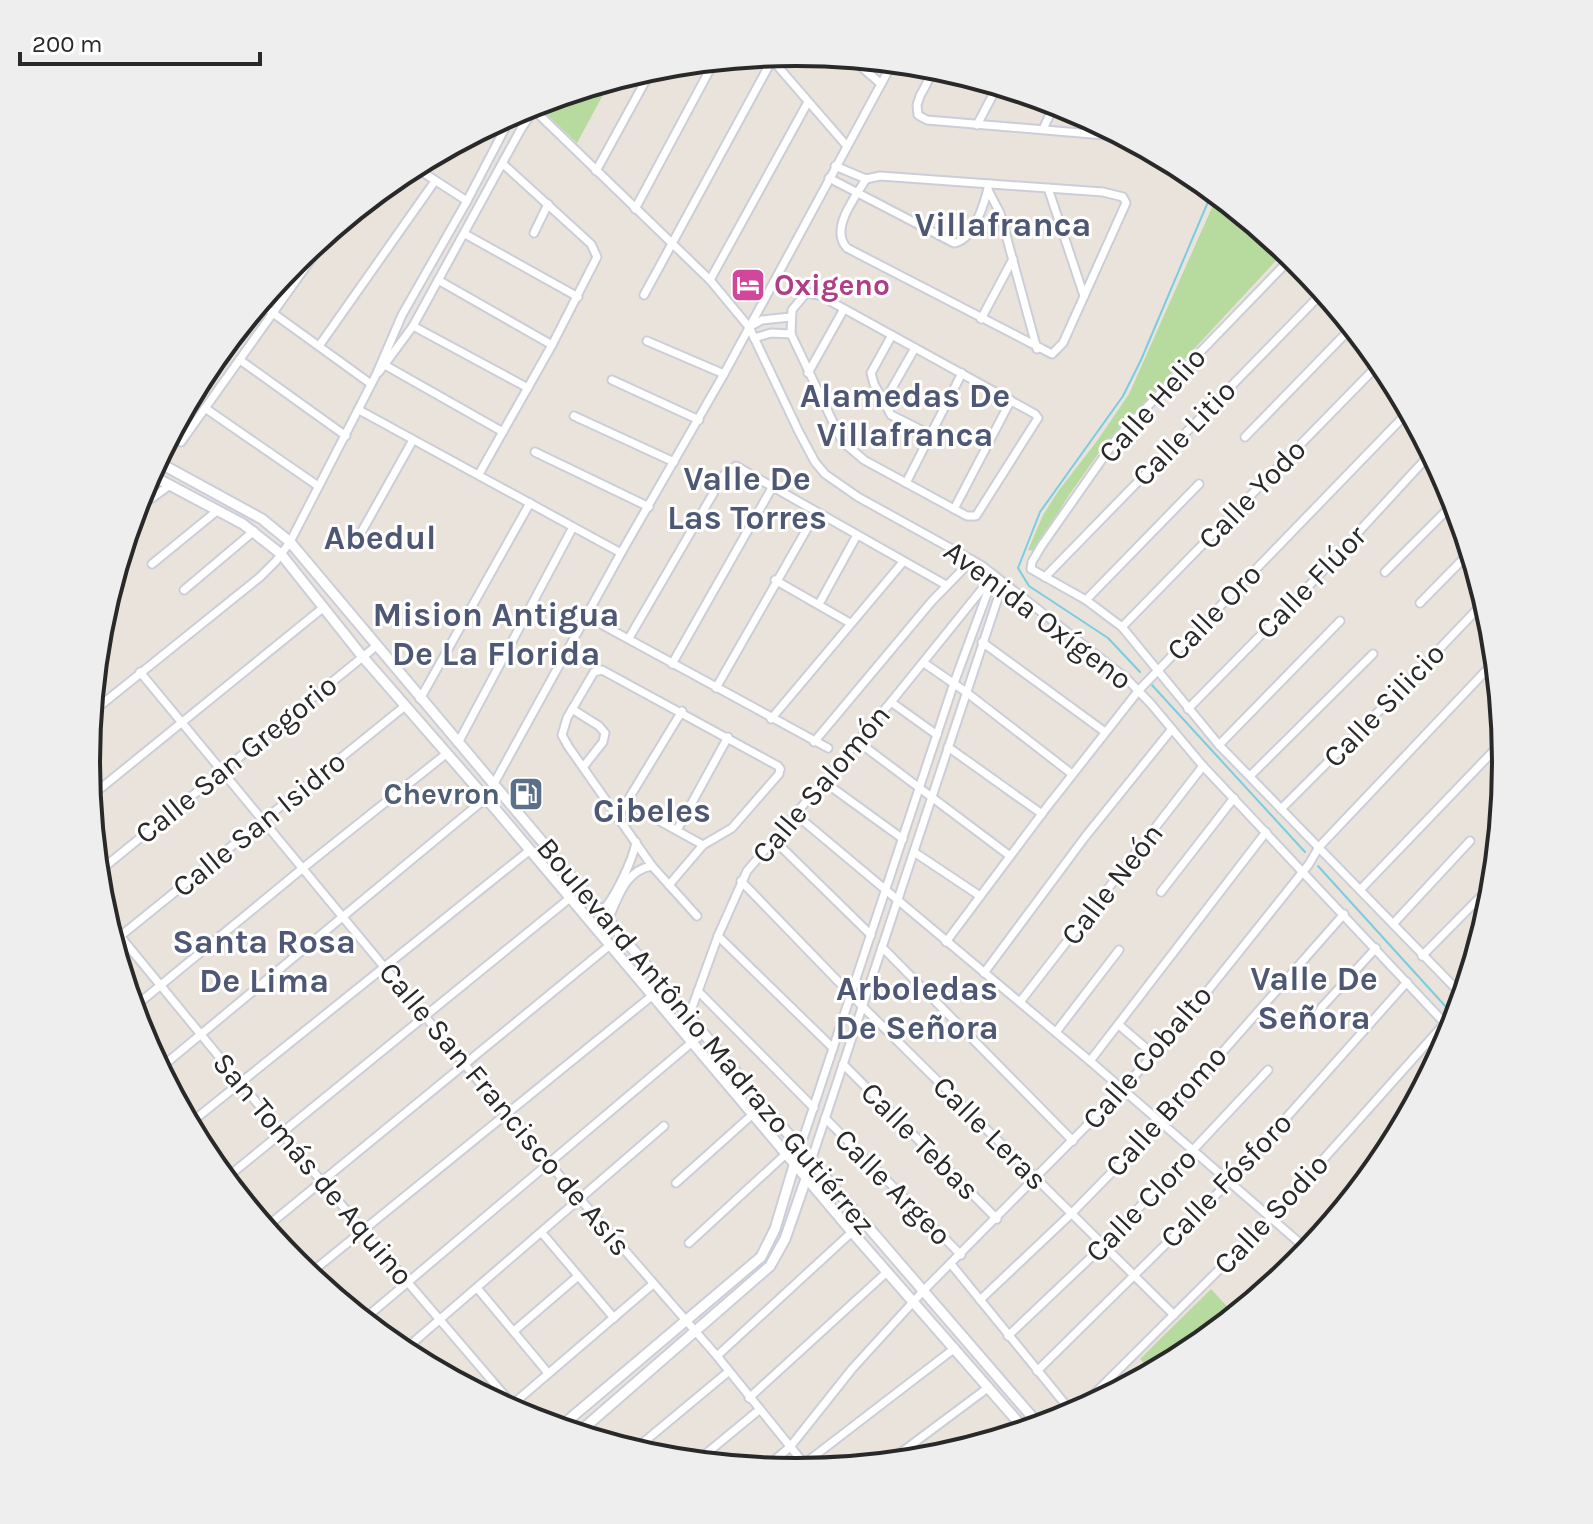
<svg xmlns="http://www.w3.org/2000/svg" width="1593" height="1524" viewBox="0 0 1593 1524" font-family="Karla,sans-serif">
<rect width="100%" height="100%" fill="#eae3dc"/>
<g fill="#b7db9e">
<path d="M611,80L577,143L542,110L554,97Z"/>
<path d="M1218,194L1286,250L1103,447L1069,495L1034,551L1028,550L1043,515L1059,490L1097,441L1129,394Z"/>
<path d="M1211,1289L1236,1316L1191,1353L1153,1373L1140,1359Z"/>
</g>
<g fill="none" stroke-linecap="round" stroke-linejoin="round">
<g stroke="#79cde2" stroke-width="2">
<path d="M1140,672L1108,638L1029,586L1018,568L1040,512L1123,396L1141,360L1213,190"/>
<path d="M1151,684L1305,852"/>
<path d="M1318,866L1447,1008"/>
</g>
<g stroke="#cbced9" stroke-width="11">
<g id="minor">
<path d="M768,55L846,145"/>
<path d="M850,57L880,83"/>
<path d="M936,66L920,96L917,105L918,115L927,120L1127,137"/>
<path d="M529,105L710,280L749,327L799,432L815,462L825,474L858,497L981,565L1126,678L1151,704L1203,766L1453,1032"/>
<path d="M977,125L998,85"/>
<path d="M1043,129L1056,102"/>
<path d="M413,166L467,201"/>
<path d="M835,166L866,179L880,176L1103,192L1123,197L1126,203L1063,343L1052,354L847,248C829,229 855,198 866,179"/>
<path d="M596,171L653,67"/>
<path d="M829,178L954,243C974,240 985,202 989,184"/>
<path d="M1048,188L1084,296"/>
<path d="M988,190L1000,213L1037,349"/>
<path d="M635,209L715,60"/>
<path d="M534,233L548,204"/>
<path d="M465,234L578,297"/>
<path d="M1293,256L1117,438L1042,545L1032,562L1031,569L1086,600L1122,627L1219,745L1464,997"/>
<path d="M438,280L552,345"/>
<path d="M710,280L808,102"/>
<path d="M806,293L819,295L1035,414L1038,418L976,516H967L864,460L842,441L791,334L792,310Z"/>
<path d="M644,295L772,60"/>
<path d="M259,303L371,384"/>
<path d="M981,319L1013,259"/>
<path d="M413,326L528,388"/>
<path d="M751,326L762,320L790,317"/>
<path d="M892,335L871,373L874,384L891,415L931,435"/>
<path d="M754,338L771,333L791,334"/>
<path d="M647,341L724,374"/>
<path d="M319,346L435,181"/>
<path d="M240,360L346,436"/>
<path d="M383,364L503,432"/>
<path d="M379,372L413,326L521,129L539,102"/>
<path d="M808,373L844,309"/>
<path d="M612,380L699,420"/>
<path d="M883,404L915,348"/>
<path d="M205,408L318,486"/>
<path d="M359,410L621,553"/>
<path d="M574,416L674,462"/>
<path d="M1245,437L1353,326"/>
<path d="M181,442L334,227"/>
<path d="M535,452L649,507"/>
<path d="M479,474L552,345L597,257L591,244L503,164"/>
<path d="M906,483L962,373"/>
<path d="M954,509L1011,400"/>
<path d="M134,511L170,485"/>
<path d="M362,531L413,440"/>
<path d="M152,564L218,510"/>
<path d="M1385,572L1456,501"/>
<path d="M1045,577L1324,291"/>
<path d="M775,580L850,623"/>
<path d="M184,590L254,531"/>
<path d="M1086,600L1199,484"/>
<path d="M1420,603L1471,551"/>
<path d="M819,604L857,535"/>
<path d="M586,616L828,748"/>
<path d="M1122,627L1382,361"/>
<path d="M629,638L724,475L736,466L946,585"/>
<path d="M982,642L1105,732"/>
<path d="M924,663L966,692L1072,774"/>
<path d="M672,664L773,486"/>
<path d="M140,672L505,1113L717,1356L810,1471"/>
<path d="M716,688L816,513"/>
<path d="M420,699L530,503"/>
<path d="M891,702L937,735"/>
<path d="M572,709L599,726L605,733L603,742L584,766"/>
<path d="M1188,709L1306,589L1432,452"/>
<path d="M91,713L260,577L276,561L290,542L377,373L402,315L467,201L513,113"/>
<path d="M771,719L903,562"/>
<path d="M857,741L1010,856"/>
<path d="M814,742L932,601L972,560"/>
<path d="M458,743L573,527"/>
<path d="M1219,745L1340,621"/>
<path d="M948,747L1042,814"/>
<path d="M1250,776L1373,654"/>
<path d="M823,781L903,839"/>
<path d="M90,797L324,607"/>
<path d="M627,803L703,845"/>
<path d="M1281,809L1404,686L1486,600"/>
<path d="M795,814L1090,1061L1309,1251"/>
<path d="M617,818L682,711"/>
<path d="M677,830L728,737"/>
<path d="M773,839L871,935"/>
<path d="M914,852L980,896"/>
<path d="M97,873L375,647"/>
<path d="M741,881L862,1006L1174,1315"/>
<path d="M669,885L703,845L732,828L779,774L780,769"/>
<path d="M1360,890L1504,740"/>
<path d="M1161,892L1234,798"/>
<path d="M601,912C614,900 633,860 636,842"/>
<path d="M697,916L652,866L568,746L562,735L567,718L594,672L602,670L778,766L780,769"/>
<path d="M106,919L322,1182L523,1417"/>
<path d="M608,920C618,898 625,870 652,866"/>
<path d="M1393,924L1470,841"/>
<path d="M718,936L833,1048"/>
<path d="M113,942L405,706"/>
<path d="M946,942L1047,807L1139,690L1410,410"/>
<path d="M882,947L1073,1141"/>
<path d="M1422,956L1495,882"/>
<path d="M984,973L1085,837L1172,729"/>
<path d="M698,991L814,1108"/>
<path d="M1020,1002L1203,766"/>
<path d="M133,1008L303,868L446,754"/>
<path d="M689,1016L718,936L747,871L891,702L987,583"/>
<path d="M1315,1019L1322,1007L1376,948"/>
<path d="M1119,1025L1154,1055"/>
<path d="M1056,1032L1119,950"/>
<path d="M1090,1061L1266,832"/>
<path d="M843,1064L997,1219"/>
<path d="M159,1069L486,798L621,553L724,374L893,62"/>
<path d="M825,1118L961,1255"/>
<path d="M189,1124L530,850"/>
<path d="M800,1148L954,683L994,575"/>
<path d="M811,1161L1003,583"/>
<path d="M225,1179L570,898"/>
<path d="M676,1183L753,1114"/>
<path d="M265,1228L610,945"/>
<path d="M542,1233L614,1318"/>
<path d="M689,1243L787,1153"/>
<path d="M951,1264L1074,1415"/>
<path d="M308,1275L653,995"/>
<path d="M478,1289L548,1373"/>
<path d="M980,1300L1071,1214L1160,1123L1344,914"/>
<path d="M363,1320L703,1033"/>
<path d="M514,1331L577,1277"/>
<path d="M1008,1336L1103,1246L1268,1070"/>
<path d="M402,1352L664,1126"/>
<path d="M717,1356L852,1232"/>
<path d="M1037,1371L1229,1182L1407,982"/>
<path d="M749,1398L887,1272"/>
<path d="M507,1409L653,1284"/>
<path d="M1072,1416L1271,1218L1462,1004"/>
<path d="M1003,1438L1020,1425"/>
<path d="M633,1451L728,1372"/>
<path d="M696,1462L759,1410"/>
<path d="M887,1463L989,1387"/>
<path d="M804,1464L955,1348"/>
<path d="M764,1469L790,1447L852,1369L924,1290L1123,1089L1194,1008L1309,864L1319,847L1496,660"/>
</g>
</g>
<g stroke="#cbced9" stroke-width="13">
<g id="tertiary">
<path d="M156,461L262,519L290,542L800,1148L1040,1426"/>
<path d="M149,474L243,524L281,554L362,656L497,811L852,1232L1026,1431"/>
<path d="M559,1428L761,1257L775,1229L796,1159"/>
<path d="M577,1434L770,1266L785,1239L808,1173"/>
</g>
</g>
<use href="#minor" stroke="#fff" stroke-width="7"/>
<use href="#tertiary" stroke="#fff" stroke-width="9"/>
</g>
<defs>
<g id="hotel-square" transform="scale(1.8)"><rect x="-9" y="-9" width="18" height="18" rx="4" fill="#d1479c" stroke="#fff"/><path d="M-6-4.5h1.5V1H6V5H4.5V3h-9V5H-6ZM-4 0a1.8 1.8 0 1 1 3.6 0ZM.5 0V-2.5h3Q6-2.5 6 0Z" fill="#fff"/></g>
<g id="fuel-square" transform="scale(1.8)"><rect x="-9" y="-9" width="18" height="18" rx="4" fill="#5c6f8a" stroke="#fff"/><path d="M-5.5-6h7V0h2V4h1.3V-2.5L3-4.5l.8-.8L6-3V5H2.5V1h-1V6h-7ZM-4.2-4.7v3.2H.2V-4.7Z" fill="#fff"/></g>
</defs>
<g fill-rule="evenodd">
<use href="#hotel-square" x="748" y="285"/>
<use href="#fuel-square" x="526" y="794"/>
</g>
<g text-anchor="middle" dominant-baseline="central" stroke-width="6" stroke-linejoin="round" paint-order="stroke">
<g font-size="30" font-weight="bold" fill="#b23c85" stroke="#fff" text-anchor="start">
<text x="774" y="285">Oxigeno</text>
</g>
<g font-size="30" fill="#292929" stroke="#fff">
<text transform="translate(1152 405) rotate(-48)">Calle Helio</text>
<text transform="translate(1184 433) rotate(-46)">Calle Litio</text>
<text transform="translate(1252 494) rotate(-46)">Calle Yodo</text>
<text transform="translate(1311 582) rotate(-46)">Calle Flúor</text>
<text transform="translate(1214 612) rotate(-46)">Calle Oro</text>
<text transform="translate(1038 615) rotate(37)">Avenida Oxígeno</text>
<text transform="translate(1384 705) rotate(-46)">Calle Silicio</text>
<text transform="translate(236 759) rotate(-39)">Calle San Gregorio</text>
<text transform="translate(821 784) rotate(-50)">Calle Salomón</text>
<text transform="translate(259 824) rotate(-39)">Calle San Isidro</text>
<text transform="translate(1112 884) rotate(-52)">Calle Neón</text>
<text transform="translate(706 1036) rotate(50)">Boulevard Antônio Madrazo Gutiérrez</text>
<text transform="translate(1147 1057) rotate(-49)">Calle Cobalto</text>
<text transform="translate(505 1109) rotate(50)">Calle San Francisco de Asís</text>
<text transform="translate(1166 1111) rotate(-48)">Calle Bromo</text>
<text transform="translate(990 1133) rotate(45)">Calle Leras</text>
<text transform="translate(920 1141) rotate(45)">Calle Tebas</text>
<text transform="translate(313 1169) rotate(50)">San Tomás de Aquino</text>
<text transform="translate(1226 1180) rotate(-46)">Calle Fósforo</text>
<text transform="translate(893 1187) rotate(45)">Calle Argeo</text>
<text transform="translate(1141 1205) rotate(-46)">Calle Cloro</text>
<text transform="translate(1271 1214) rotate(-47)">Calle Sodio</text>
</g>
<g font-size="30" font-weight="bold" fill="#4e5e75" stroke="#fff" text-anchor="end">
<text x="500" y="794">Chevron</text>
</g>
<g font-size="34" font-weight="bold" fill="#4e5875" stroke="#fff">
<text x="1003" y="225">Villafranca</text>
<text x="905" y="396">Alamedas De<tspan x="905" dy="39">Villafranca</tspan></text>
<text x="747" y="479">Valle De<tspan x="747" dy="39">Las Torres</tspan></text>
<text x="380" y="538">Abedul</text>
<text x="496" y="615">Mision Antigua<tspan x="496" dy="39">De La Florida</tspan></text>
<text x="652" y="811">Cibeles</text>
<text x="264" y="942">Santa Rosa<tspan x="264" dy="39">De Lima</tspan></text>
<text x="1314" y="979">Valle De<tspan x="1314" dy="39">Señora</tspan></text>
<text x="917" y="989">Arboledas<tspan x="917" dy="39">De Señora</tspan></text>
</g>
</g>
<path d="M0 0H1593V1524H0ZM100 762a696 696 0 1 1 1392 0a696 696 0 1 1-1392 0Z" fill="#eee" fill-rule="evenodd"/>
<path fill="none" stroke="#292929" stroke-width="4" d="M100 762a696 696 0 1 1 1392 0a696 696 0 1 1-1392 0Z"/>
<path d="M20 52v12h240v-12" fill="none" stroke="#292929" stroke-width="4"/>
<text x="32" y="52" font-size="24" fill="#292929" stroke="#ffffff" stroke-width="6" paint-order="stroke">200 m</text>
</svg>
